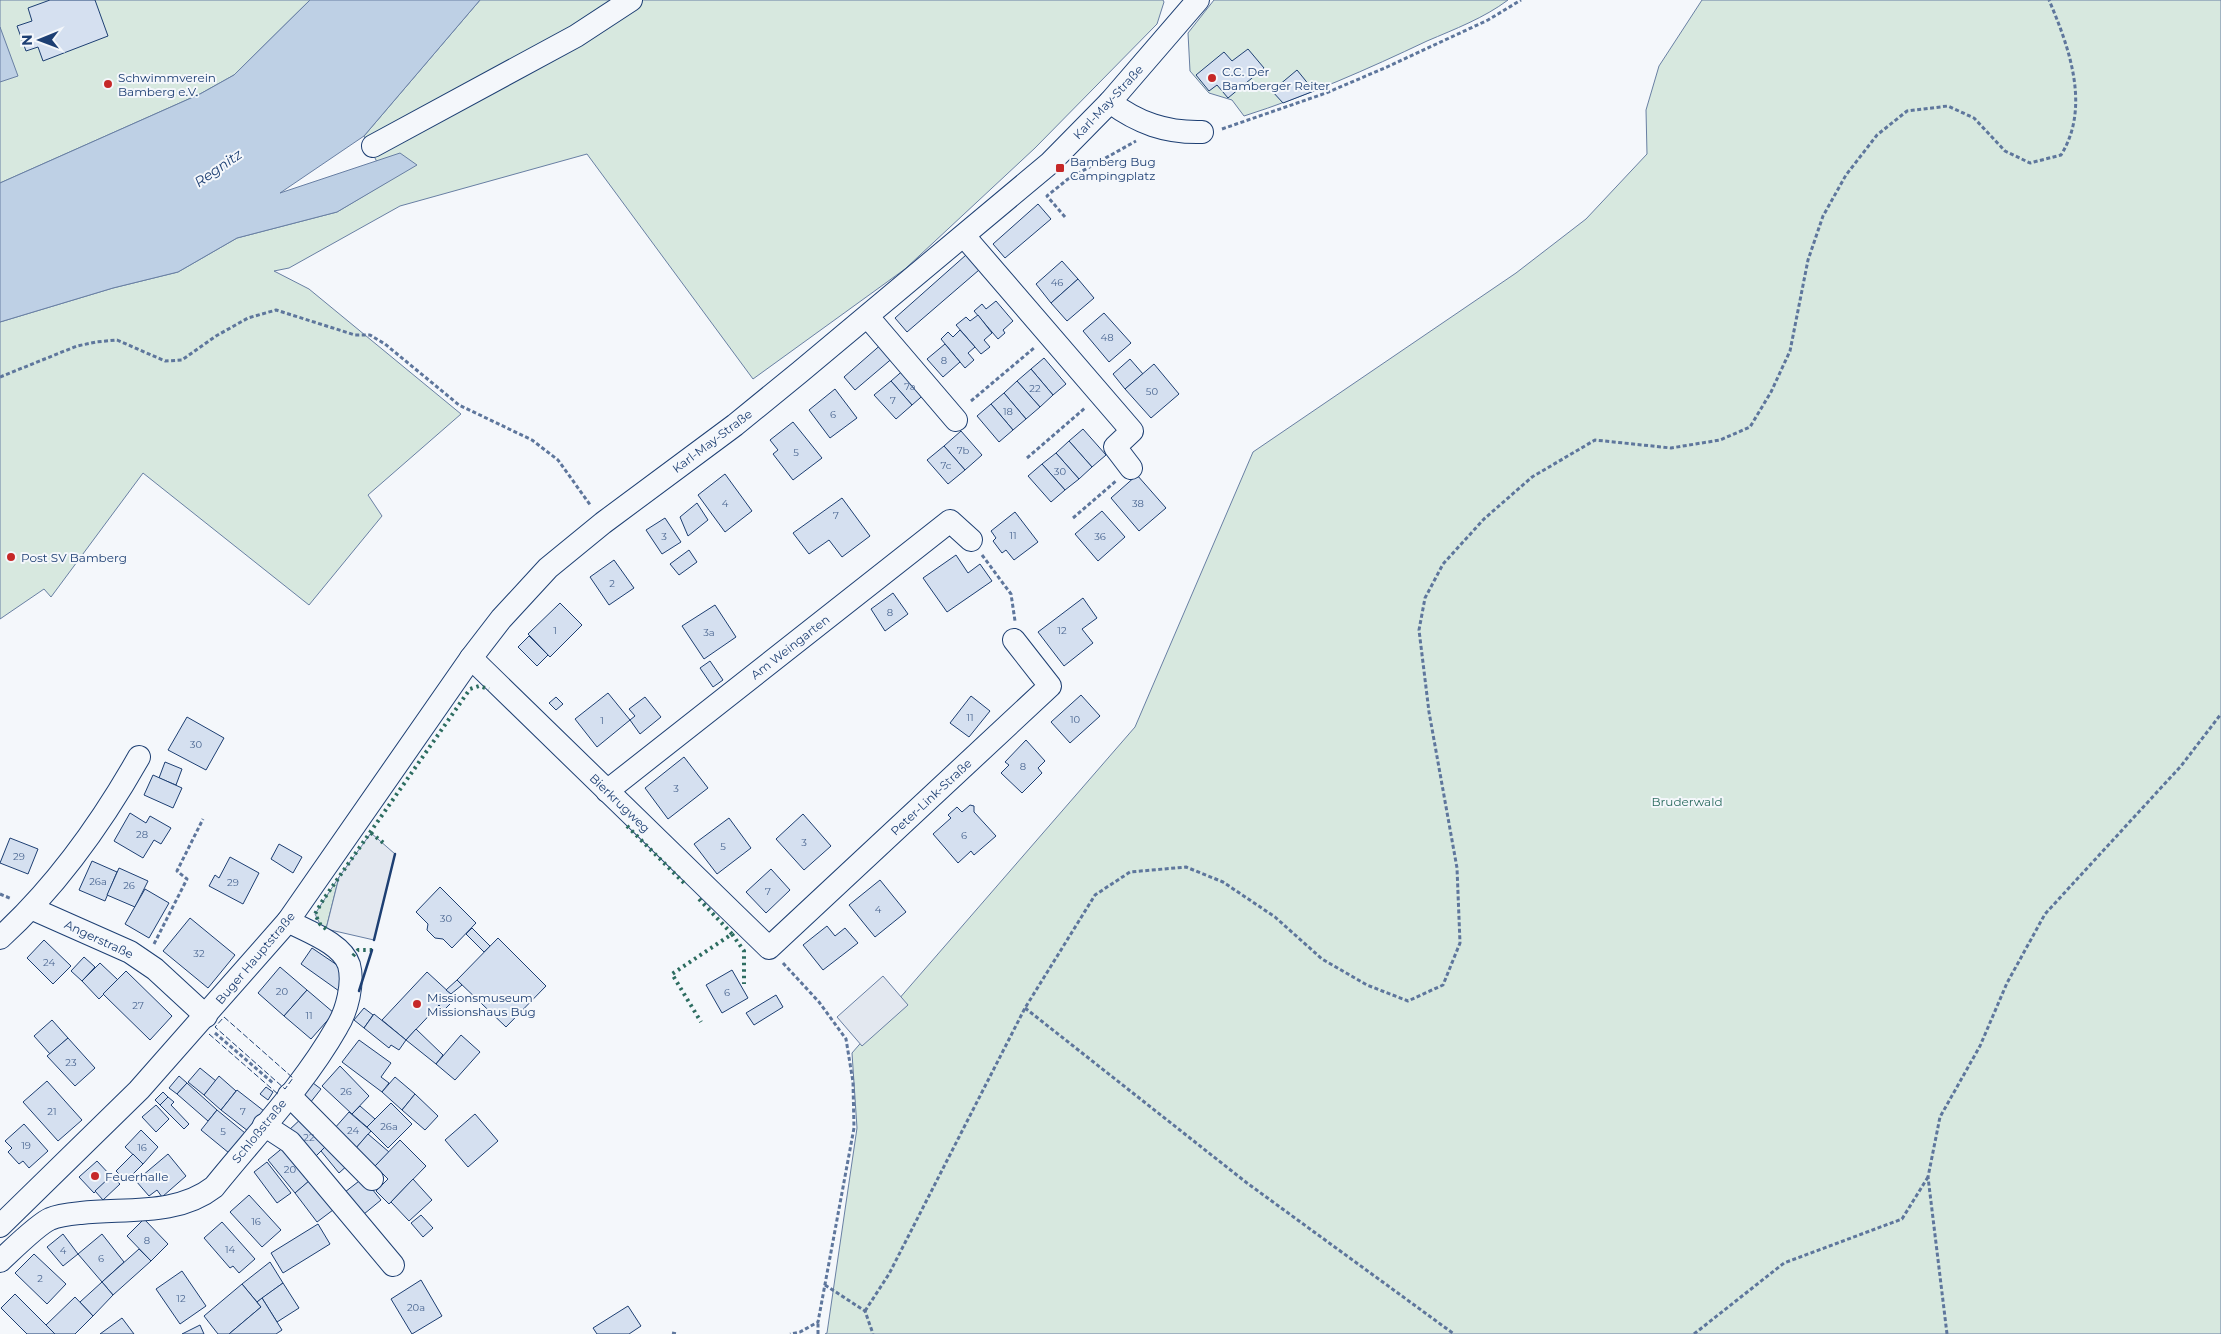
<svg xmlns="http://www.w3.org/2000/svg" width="2221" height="1334" viewBox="0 0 2221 1334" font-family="Montserrat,sans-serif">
<rect width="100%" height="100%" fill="#f4f7fb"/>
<g fill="#d7e8df" stroke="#687fa3">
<path d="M0,0H310L234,75L200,94L0,183Z"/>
<path d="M480,0H1163L1164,2L1157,24L1035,148L905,269L753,379L587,154L400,206L289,268L274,271L309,289L461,414L368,495L382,516L309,605L143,473L51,597L44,589L0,619V322L113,288L178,272L237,238L337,212L387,182L364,136Z"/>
<path d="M1214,0H1508C1484,18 1455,29 1427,41C1368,69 1307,96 1244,116L1232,100L1209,93L1190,71L1188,33Z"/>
<path d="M1702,0H2221V1334H825L827,1333L857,1128L852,1053L1135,727L1253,452L1516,273L1586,219L1647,154L1646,110L1659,66Z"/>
<path d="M339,877L326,929L320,924L315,914Z"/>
</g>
<g fill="#e3e8f0" stroke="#687fa3">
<path d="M371,833L395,854L374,940L326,929L339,877Z"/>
<path d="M883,976L908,1005L862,1046L837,1017Z"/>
</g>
<g fill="#bed0e5" stroke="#687fa3">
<path d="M310,0H480L364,136L280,193L400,153L417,165L337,212L237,238L178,272L113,288L0,322V183L200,94L234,75Z"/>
<path d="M0,27L18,76L0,82Z"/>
</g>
<g fill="#d5e0f0" stroke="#1d3f73">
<path d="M50,0H95L108,36L43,61L38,47L26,51L17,26L32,21L28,8Z"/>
<path d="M1248,49L1264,68L1228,98L1217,85L1209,91L1196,75L1224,52L1232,61Z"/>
<path d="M1297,70L1314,91L1283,103L1272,91Z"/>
<path d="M1038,204L1051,219L1005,258L993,244Z"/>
<path d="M966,255L979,270L907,332L895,318Z"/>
<path d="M1062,261L1078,279L1051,303L1036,284Z"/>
<path d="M1078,279L1094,298L1067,321L1051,303Z"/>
<path d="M996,301L1013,321L1003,330L1005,333L998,339L974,311L982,304L986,309Z"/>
<path d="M1104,313L1131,343L1109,362L1083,331Z"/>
<path d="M978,315L992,333L984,340L990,347L981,354L956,325L966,317L970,321Z"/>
<path d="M960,330L975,347L968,353L974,360L965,368L941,339L948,332L953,337Z"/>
<path d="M884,342L895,356L855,390L844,377Z"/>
<path d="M945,344L960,362L943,377L927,359Z"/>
<path d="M1044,358L1066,384L1053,395L1031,369Z"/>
<path d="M1130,359L1143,374L1125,389L1113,374Z"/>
<path d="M1154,364L1179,394L1151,418L1125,389Z"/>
<path d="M907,367L928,391L912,405L891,381Z"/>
<path d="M1031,369L1053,395L1040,407L1017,381Z"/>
<path d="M891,381L912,405L896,419L874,395Z"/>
<path d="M1017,381L1040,407L1026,419L1004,393Z"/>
<path d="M835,389L857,418L830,438L809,410Z"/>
<path d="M1004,393L1026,419L1013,430L991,404Z"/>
<path d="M991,404L1013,430L999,442L977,416Z"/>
<path d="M793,422L822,458L793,480L773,454L778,450L770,440Z"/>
<path d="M1083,429L1106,455L1092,467L1069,441Z"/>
<path d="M961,431L982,455L965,470L944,446Z"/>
<path d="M1069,441L1092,467L1079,479L1056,453Z"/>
<path d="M944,446L965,470L948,484L927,460Z"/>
<path d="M1056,453L1079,479L1065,490L1042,464Z"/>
<path d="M1042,464L1065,490L1051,502L1028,476Z"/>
<path d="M725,474L752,511L725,532L698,495Z"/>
<path d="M1137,475L1166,508L1139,531L1111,498Z"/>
<path d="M842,498L870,536L842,557L829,540L809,554L793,533Z"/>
<path d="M697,503L708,520L688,536L680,517Z"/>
<path d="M1102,511L1125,537L1098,561L1075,534Z"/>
<path d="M1015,512L1038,542L1014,560L1006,550L1002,553L993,541L996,538L991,531Z"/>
<path d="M665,518L681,542L662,554L646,530Z"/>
<path d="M689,550L697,562L679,575L670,564Z"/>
<path d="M956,555L968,573L980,564L992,581L947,612L923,578Z"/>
<path d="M614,560L634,588L609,605L590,577Z"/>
<path d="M893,593L908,614L885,631L871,609Z"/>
<path d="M1083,598L1097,618L1082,629L1093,643L1064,666L1038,632Z"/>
<path d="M560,603L582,625L550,657L528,634Z"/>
<path d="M715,605L736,637L704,659L682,626Z"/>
<path d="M529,636L548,655L537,666L518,647Z"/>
<path d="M710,661L723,680L713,687L700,668Z"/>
<path d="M608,693L630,720L597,747L575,719Z"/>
<path d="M1081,695L1100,716L1070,743L1051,722Z"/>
<path d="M971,696L990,711L969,737L950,723Z"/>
<path d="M556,697L563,704L556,710L549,703Z"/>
<path d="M645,697L661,717L640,734L630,720L635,716L629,709Z"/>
<path d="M187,717L224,738L206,770L168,750Z"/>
<path d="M1026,740L1045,761L1038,768L1042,773L1022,793L1001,773L1009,765L1005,762Z"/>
<path d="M684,757L708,788L668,819L645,788Z"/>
<path d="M165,762L182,769L176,785L159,778Z"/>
<path d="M153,775L182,788L173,808L144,795Z"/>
<path d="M970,805L974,806V812L996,836L974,855L971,851L958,863L933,834L951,818L948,815L957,807L962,812Z"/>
<path d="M130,813L146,823L150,816L171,828L161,844L154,840L143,858L114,841Z"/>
<path d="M803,814L831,846L804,870L776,839Z"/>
<path d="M729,818L751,848L717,874L694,844Z"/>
<path d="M10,838L38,849L28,874L0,863Z"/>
<path d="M279,844L302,857L293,873L271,859Z"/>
<path d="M230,857L259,873L243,904L209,886L215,875L219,878Z"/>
<path d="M92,861L117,872L105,901L79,890Z"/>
<path d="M119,868L148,881L135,907L107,895Z"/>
<path d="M771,869L790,890L766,913L746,892Z"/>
<path d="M880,880L906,912L875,937L849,905Z"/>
<path d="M440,887L476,923L452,948L443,939L435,938L427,930L428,924L416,912Z"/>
<path d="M145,889L169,903L149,938L125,924Z"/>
<path d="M190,918L235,955L208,988L163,951Z"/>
<path d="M827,926L835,936L845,928L858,943L823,970L803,945Z"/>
<path d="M472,928L490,946L484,952L466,934Z"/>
<path d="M498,938L546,986L506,1027L457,980Z"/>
<path d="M44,940L71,966L53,984L27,958Z"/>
<path d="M312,948L343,969L339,991L301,964Z"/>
<path d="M84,957L95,967L82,981L71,971Z"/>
<path d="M100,963L118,980L99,999L82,981Z"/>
<path d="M280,967L307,990L284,1016L258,993Z"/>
<path d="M732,970L748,998L722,1013L706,985Z"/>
<path d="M126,971L172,1016L150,1040L103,994Z"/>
<path d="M427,972L451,994L446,999L451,1003L444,1010L439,1005L406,1040L382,1020Z"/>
<path d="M457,980L462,985L451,994L446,990Z"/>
<path d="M307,990L334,1013L311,1039L284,1016Z"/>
<path d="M776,995L783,1007L754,1025L746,1013Z"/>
<path d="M364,1008L373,1015L364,1028L354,1020Z"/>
<path d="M374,1014L406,1040L399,1050L391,1045L389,1048L364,1028Z"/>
<path d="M52,1020L68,1038L50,1054L34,1036Z"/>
<path d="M416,1029L443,1055L436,1064L406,1040Z"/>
<path d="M461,1035L480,1052L455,1080L436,1064Z"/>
<path d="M68,1038L95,1068L75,1086L47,1056Z"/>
<path d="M359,1040L391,1063L381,1077L389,1083L382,1092L342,1062Z"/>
<path d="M340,1066L369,1096L352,1114L322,1086Z"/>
<path d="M200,1068L216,1081L204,1095L188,1082Z"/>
<path d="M179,1076L187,1083L177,1094L169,1088Z"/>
<path d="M219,1076L236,1091L221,1110L204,1095Z"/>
<path d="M395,1077L415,1094L402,1110L382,1092Z"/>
<path d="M47,1081L82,1120L58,1141L23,1102Z"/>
<path d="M187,1083L217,1110L208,1121L177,1094Z"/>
<path d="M313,1083L321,1089L310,1103L302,1096Z"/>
<path d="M266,1087L273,1092L268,1100L260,1094Z"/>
<path d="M237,1090L264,1111L248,1131L221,1110Z"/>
<path d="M163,1092L168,1097L160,1105L155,1100Z"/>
<path d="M415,1094L438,1116L425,1130L402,1110Z"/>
<path d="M168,1097L174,1102L171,1105L189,1124L184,1129L160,1105Z"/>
<path d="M391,1103L412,1124L388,1148L367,1127Z"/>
<path d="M156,1105L169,1119L156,1132L142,1117Z"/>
<path d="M360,1106L375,1119L367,1127L352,1114Z"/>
<path d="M217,1110L245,1133L229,1153L201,1130Z"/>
<path d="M349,1112L371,1131L356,1148L334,1129Z"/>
<path d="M475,1114L498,1141L468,1167L445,1140Z"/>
<path d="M305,1115L331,1141L313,1159L287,1132Z"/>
<path d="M24,1124L48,1151L29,1168L23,1161L19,1164L8,1152L12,1148L5,1141Z"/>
<path d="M141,1130L158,1147L143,1164L125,1147Z"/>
<path d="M368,1134L389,1152L375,1166L356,1148Z"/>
<path d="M400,1140L426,1166L389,1204L376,1191L388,1179L375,1166Z"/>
<path d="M331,1141L350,1163L339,1173L321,1151Z"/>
<path d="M285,1146L313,1178L295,1193L268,1160Z"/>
<path d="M133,1154L143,1164L126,1181L116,1171Z"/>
<path d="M168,1154L186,1176L162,1197L157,1190L149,1196L136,1181Z"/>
<path d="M97,1161L111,1176L94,1193L79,1177Z"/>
<path d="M267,1162L291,1193L277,1203L254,1172Z"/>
<path d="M111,1176L120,1184L103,1200L95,1191Z"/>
<path d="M363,1178L381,1200L364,1214L345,1192Z"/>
<path d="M413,1179L432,1200L409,1221L391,1202Z"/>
<path d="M310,1180L333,1210L317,1222L295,1193Z"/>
<path d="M249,1195L281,1230L262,1247L230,1212Z"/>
<path d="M421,1215L433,1228L423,1237L411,1223Z"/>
<path d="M144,1219L168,1244L151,1261L127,1236Z"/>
<path d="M222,1222L255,1259L239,1273L233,1266L230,1268L204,1238Z"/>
<path d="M318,1224L330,1244L283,1273L271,1253Z"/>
<path d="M63,1234L78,1254L63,1266L47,1247Z"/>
<path d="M102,1234L124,1262L102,1282L78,1254Z"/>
<path d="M139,1249L151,1261L113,1295L102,1282Z"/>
<path d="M34,1254L66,1284L47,1304L15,1273Z"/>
<path d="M270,1262L283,1283L257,1302L242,1284Z"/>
<path d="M182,1271L206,1306L180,1324L156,1289Z"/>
<path d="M421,1280L442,1316L412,1334L391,1299Z"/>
<path d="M102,1282L113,1295L93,1316L80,1302Z"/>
<path d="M283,1283L299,1308L277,1322L262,1298Z"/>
<path d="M242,1284L261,1307L229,1334H218L204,1316Z"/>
<path d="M15,1294L55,1334H27L1,1308Z"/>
<path d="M75,1297L93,1316L75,1334H55L46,1325Z"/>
<path d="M262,1298L282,1330L276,1334H229L261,1307L257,1302Z"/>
<path d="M628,1306L641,1326L629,1334H597L593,1328Z"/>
<path d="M122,1318L134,1334H100Z"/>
<path d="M200,1325L204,1334H182Z"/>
</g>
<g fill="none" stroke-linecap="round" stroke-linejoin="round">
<g stroke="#1d3f73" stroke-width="24">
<g id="minor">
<path d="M1110,102C1138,123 1166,133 1202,132"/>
<path d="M373,146L576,36L631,0"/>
<path d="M964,236L1132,431L1115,447L1131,468"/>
<path d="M868,317L956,420"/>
<path d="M471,658L769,948L1050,686L1014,640"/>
<path d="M607,791L950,521L971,540"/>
<path d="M33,909L130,952L155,969L206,1016"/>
<path d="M0,938C57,886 101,824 139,757"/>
<path d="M289,1095L372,1179"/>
<path d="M264,1125L290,1142L393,1265"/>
<path d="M0,1226L139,1090L288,921L471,658L501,619L548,568L603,523L735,425L800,372L1050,163L1110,102L1198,0"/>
<path d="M0,1261C11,1251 38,1224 50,1219C59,1215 71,1214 81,1213C125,1208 177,1216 214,1187C256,1135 304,1085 337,1027C347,1011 354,983 349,965C342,943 306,931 288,921"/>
</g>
</g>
<g stroke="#5e769c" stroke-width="3" stroke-dasharray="4 2.5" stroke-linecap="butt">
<path d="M1222,129L1326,93L1387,67L1488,20L1521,0"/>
<path d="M1065,217L1047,196L1068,179L1136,141"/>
<path d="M0,377L77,346L96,342L117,340L165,361L182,360L216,336L248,318L276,310L355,335H370L385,344L459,405L532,440L558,460L591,506"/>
<path d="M971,401L1034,348"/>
<path d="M1027,458L1085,408"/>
<path d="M1073,518L1116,481"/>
<path d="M982,555L1011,594L1015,621"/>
<path d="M0,894L12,899"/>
<path d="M154,944L187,879L177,871L203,819"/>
<path d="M783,963L819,1002L846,1039L853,1082L854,1128L818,1322L800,1332L790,1334"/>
<path d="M1025,1008L1247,1183L1454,1334"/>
<path d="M215,1033L273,1083"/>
<path d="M825,1285L865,1311L873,1334"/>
<path d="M865,1311L889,1274L1025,1008L1095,895L1130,872L1186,867L1223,882L1275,917L1322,959L1367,985L1408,1001L1443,985L1460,943L1457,868L1429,712L1419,630L1425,598L1443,564L1484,519L1532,477L1595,440L1671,448L1720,440L1750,427L1771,392L1790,351L1808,260L1823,216L1846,175L1877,135L1907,111L1948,106L1974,118L2005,151L2030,163L2061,155C2091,107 2069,47 2049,0"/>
<path d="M672,1333L677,1334"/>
<path d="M818,1334V1322"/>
<path d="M1694,1334L1784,1263L1902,1219L1928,1177"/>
<path d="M1947,1334L1928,1177L1940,1117L1980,1046L2007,983L2045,914L2181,766L2221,714"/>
</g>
<use href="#minor" stroke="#f4f7fb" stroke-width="22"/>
<g stroke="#2c6c60" stroke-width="4" stroke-dasharray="2.5 4" stroke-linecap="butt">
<path d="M627,826L685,884"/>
<path d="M371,833L386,845"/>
<path d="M699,899L732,934L672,974L701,1022"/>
<path d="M326,929L320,924L315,914L323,900L470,689L479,686L489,689"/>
<path d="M732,934L744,951V984"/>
<path d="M353,956L358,950H372"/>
</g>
<g stroke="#1d3f73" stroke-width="1" stroke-dasharray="6 2.5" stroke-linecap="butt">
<path d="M224,1017L293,1078L285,1089L215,1027Z"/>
<path d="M209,1034L279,1095"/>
</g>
<g stroke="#1d3f73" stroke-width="2.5">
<path d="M374,940L395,854"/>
<path d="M359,991L372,950"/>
</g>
</g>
<g fill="#c62828" stroke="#f4f7fb" stroke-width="2">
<circle cx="1212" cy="78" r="5"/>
<circle cx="108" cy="84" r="5"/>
<rect x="1055" y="163" width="10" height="10" rx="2.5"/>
<circle cx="11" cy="557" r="5"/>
<circle cx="417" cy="1004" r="5"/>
<circle cx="95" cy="1176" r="5"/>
</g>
<g text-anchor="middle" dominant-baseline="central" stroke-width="4" stroke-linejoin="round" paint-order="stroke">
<g font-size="10" fill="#4b6792">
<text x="1057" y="282">46</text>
<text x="1107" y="337">48</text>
<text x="944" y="360">8</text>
<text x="910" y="386">7a</text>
<text x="1035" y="388">22</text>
<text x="1152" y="391">50</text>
<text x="893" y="400">7</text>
<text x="1008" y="411">18</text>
<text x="833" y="414">6</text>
<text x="963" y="450">7b</text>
<text x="796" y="452">5</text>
<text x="946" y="465">7c</text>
<text x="1060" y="471">30</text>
<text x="725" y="503">4</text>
<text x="1138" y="503">38</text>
<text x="836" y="515">7</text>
<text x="1013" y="535">11</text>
<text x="664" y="536">3</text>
<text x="1100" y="536">36</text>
<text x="612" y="583">2</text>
<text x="890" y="612">8</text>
<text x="555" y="630">1</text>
<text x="1062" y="630">12</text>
<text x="709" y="632">3a</text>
<text x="970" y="717">11</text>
<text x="1075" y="719">10</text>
<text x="602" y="720">1</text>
<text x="196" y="744">30</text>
<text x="1023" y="766">8</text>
<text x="676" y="788">3</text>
<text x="142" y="834">28</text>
<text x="964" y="835">6</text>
<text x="804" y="842">3</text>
<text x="723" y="846">5</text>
<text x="19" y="856">29</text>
<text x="98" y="881">26a</text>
<text x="233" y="882">29</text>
<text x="129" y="885">26</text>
<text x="768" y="891">7</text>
<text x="878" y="909">4</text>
<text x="446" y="918">30</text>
<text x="199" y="953">32</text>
<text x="49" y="962">24</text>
<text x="282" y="991">20</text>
<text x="727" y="992">6</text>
<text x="138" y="1005">27</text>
<text x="309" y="1015">11</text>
<text x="71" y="1062">23</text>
<text x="346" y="1091">26</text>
<text x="52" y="1111">21</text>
<text x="243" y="1111">7</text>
<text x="389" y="1126">26a</text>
<text x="353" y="1130">24</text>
<text x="223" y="1131">5</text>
<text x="309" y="1137">22</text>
<text x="26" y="1145">19</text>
<text x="142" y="1147">16</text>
<text x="290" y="1169">20</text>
<text x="256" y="1221">16</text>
<text x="147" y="1240">8</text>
<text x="230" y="1249">14</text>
<text x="63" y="1250">4</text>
<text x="101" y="1258">6</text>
<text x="40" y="1278">2</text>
<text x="181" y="1298">12</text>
<text x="416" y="1307">20a</text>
</g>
<g font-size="12" fill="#1d3f73" stroke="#f4f7fb" text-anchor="start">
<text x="1222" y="71">C.C. Der<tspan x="1222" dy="14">Bamberger Reiter</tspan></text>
<text x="118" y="77">Schwimmverein<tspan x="118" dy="14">Bamberg e.V.</tspan></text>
<text x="1070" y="161">Bamberg Bug<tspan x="1070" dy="14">Campingplatz</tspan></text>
<text x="21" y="557">Post SV Bamberg</text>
<text x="427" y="997">Missionsmuseum<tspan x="427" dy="14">Missionshaus Bug</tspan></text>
<text x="105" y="1176">Feuerhalle</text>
</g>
<g font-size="12" fill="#1d3f73" stroke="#f4f7fb">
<text transform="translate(1108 102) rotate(-47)">Karl-May-Straße</text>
<text transform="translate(712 441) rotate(-37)">Karl-May-Straße</text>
<text transform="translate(790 647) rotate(-38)">Am Weingarten</text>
<text transform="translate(931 797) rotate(-43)">Peter-Link-Straße</text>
<text transform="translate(620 803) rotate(44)">Bierkrugweg</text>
<text transform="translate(99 939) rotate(25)">Angerstraße</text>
<text transform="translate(255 958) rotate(-50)">Buger Hauptstraße</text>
<text transform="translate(259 1131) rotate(-51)">Schloßstraße</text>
</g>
<g font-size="12" fill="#2c6c60" stroke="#f4f7fb">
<text x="1687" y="801">Bruderwald</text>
</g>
<g font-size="14" font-style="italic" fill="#1d3f73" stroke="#f4f7fb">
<text transform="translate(218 168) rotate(-35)">Regnitz</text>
</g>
</g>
<g transform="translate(40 40) rotate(269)" stroke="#f4f7fb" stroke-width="4" paint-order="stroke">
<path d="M0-4L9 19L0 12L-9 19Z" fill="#1d3f73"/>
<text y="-8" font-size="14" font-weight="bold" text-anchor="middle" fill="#1d3f73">N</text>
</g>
</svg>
